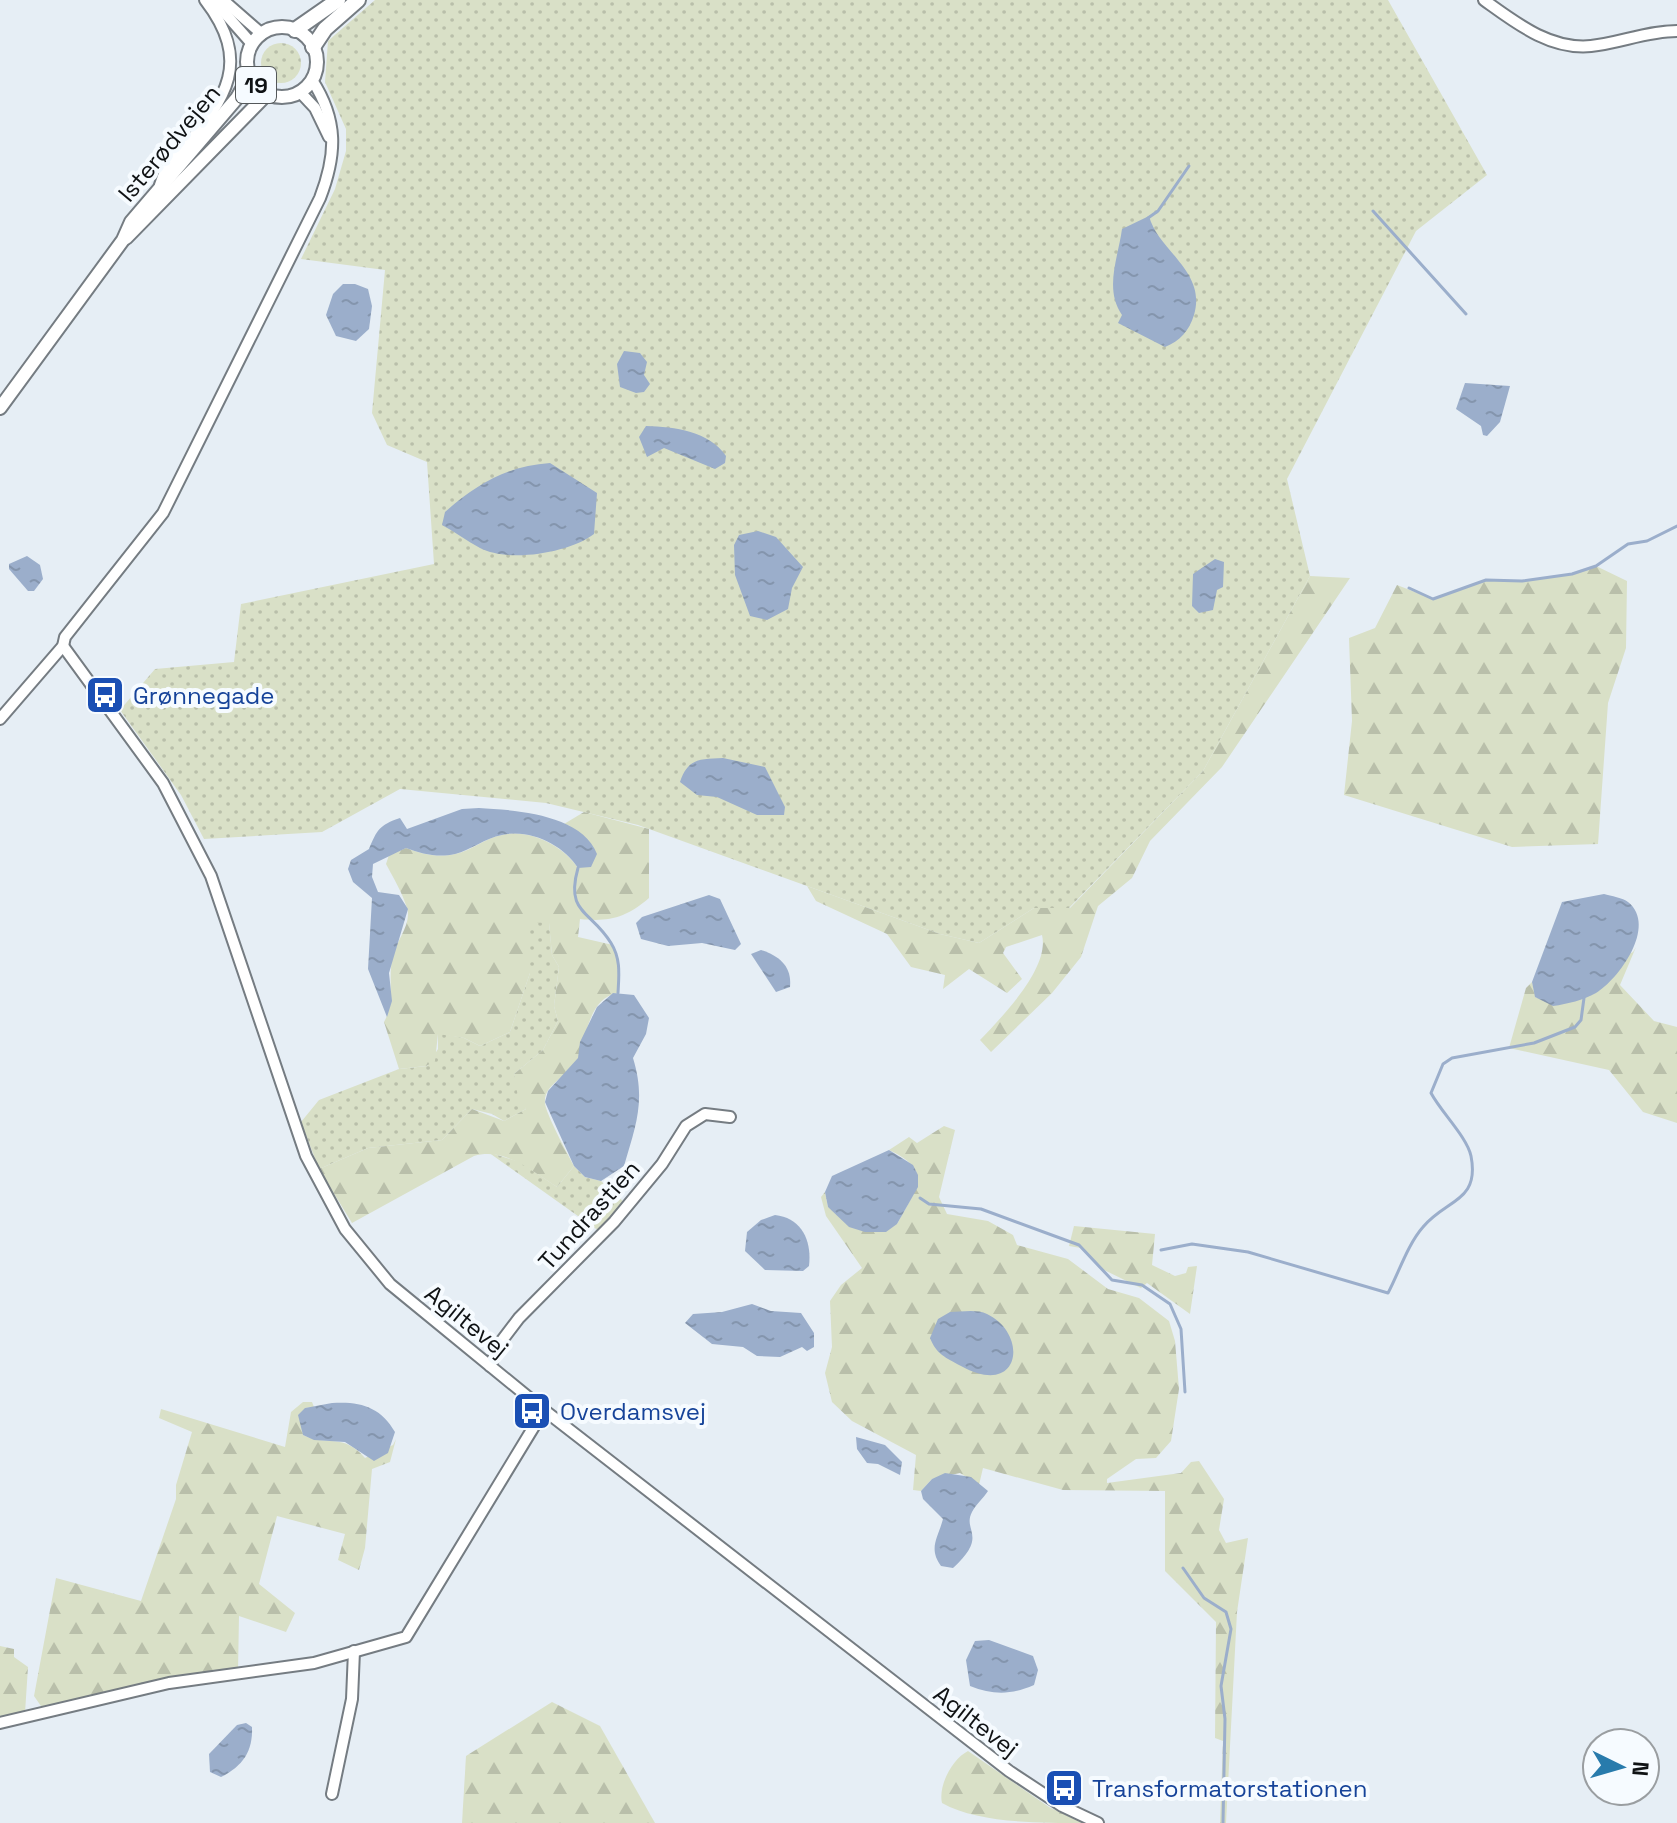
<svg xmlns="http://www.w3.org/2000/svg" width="1677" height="1823" viewBox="0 0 1677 1823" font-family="'Space Grotesk',sans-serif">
<defs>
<pattern id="grass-dots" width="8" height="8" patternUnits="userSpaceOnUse" patternTransform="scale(2)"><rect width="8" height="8" fill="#d9e0c7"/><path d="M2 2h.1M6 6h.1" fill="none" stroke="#b9bfaa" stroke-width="1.8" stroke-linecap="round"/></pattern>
<pattern id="forest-firs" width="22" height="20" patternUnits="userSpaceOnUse" patternTransform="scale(2)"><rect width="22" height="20" fill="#d9e0c7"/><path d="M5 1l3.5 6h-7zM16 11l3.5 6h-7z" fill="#b9bfaa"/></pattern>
<pattern id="water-ripples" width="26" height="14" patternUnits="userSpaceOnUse" patternTransform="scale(2)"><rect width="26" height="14" fill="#9baecb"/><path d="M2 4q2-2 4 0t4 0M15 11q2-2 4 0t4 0" fill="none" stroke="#8495ad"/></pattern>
</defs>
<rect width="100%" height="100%" fill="#e6eef5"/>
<g fill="url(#grass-dots)">
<path d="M375,0H1388L1487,175L1416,231L1287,479L1310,576L1203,771L1069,908H1034L979,943L940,934L638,825L546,803L400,789L322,832L204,839L181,795L120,710L155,669L234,662L241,604L434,564L427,462L387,445L372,413L385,270L301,259L335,189L346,151V129L325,82L328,41Z"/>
<circle cx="281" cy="63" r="20"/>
<path d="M530,922H549L552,955L559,967L554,1006L558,1021L543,1050L514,1074L526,1109L504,1121L492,1114L472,1109L442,1140L368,1148L319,1169L301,1122L319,1100L399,1069L427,1066L438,1049V1033L464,1038L480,1046L510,1032L530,973Z"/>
<path d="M488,1152L520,1162L557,1187L574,1166L585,1177L601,1181L625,1203L599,1231Z"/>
</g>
<g fill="url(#forest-firs)">
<path d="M1596,566L1627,581L1626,648L1608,703L1598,844L1512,847L1344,795L1352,721L1349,638L1375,628L1397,585L1433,599L1486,580L1522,581L1572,574Z"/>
<path d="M1310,576L1350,578L1222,767L1150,841L1132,878L1098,906L1081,957L1052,993L991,1052L980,1040C1002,1017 1050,968 1042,935L1006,947L1003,953L1022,979L1007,993L969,969L943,989L945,975L911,967L887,934L816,901L807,886L940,934L979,943L1034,908H1070L1203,771Z"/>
<path d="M584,812L649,829V898C626,918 609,922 580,919L578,937L613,945L619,969L618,993C589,997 586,1038 578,1059C572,1075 543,1083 545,1103C545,1112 568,1155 574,1166L557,1187C532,1171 505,1147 474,1156L352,1223L319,1169L368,1148L442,1140L472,1109L504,1121L526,1109L518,1097L514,1074L543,1050L558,1021L554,1006L559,967L552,955L549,923L530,922V973L510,1032L480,1046L464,1038L438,1034L435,1061L426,1066L399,1069L384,1022C396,1001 387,978 393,955C397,940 412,923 407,908C402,892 394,879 386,864L389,855L406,848C422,854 437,858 455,854C471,851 485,838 502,835C529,828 564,846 578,868L570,826L564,824Z"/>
<path d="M1636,947L1620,985L1654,1021L1677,1027V1123L1643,1112L1609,1070L1509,1048L1526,988L1532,982L1536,998L1633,952Z"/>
<path d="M944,1126L955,1130L939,1197L947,1214L988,1221L1013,1235L1017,1245L1068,1259L1108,1289L1139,1298L1169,1321L1175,1341L1179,1389L1171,1441L1156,1458L1136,1459L1107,1479V1483L1181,1473L1191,1462L1199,1461L1224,1499L1219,1530L1226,1543L1248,1538L1237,1612L1226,1823H1220L1223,1741L1215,1738L1216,1622L1165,1571V1491L1063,1490L983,1468L979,1485L960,1473L932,1479L921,1491L913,1490L916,1455L852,1421L832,1402L825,1373L832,1347L830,1301L841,1285L862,1268L826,1216L821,1197L825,1192L828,1207L897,1224C915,1191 934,1170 889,1150L909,1137L917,1143Z"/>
<path d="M1074,1226L1155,1234L1152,1265L1175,1276L1186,1273L1188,1267L1197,1266L1190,1314L1147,1283L1141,1288L1100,1268L1081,1248L1069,1246Z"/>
<path d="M303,1402H312L314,1407L305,1408L303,1435C327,1447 343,1432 365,1458L393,1445L396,1439L390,1462L372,1469L365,1548L359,1570L338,1560L345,1534L277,1516L259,1584L295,1613L286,1632L239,1616L238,1671L43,1709L34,1696L56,1578L141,1601L176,1499V1485L192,1432L159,1418L161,1409L285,1447L291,1412Z"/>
<path d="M0,1646L14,1649V1657L28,1667L25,1713L0,1719Z"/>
<path d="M552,1702L600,1726L655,1823H462L466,1756Z"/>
<path d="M968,1751L1049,1807L1082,1823C1037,1823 977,1823 942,1803C938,1786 952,1759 968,1751Z"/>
</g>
<g fill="url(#water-ripples)">
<path d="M1149,216C1158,251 1207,271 1194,315C1189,331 1180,341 1165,347L1118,323L1122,315C1104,289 1118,258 1122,229Z"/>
<path d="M343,284H355L368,289L372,306L369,329L356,341L336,336L326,315L333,294Z"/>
<path d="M624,351L640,353L647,362L644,375L650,384L644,392L636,393L620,387L617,364Z"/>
<path d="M1465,383L1510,386L1500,422L1487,436L1483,435L1481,426L1456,409Z"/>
<path d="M646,426C675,427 709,431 726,456L725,463L715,469L664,448L647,457L639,437Z"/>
<path d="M550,463L597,493L594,534C569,553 509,563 480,548C467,541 455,532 442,525L445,512C477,484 507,466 550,463Z"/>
<path d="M758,531L776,537L803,567L792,588L788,609L767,620L750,616L735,575L734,545L739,535Z"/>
<path d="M27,556L40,565L43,579L34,591H28L9,569V564Z"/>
<path d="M1215,559L1224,562L1223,587L1217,590L1213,610L1199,613L1192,606L1193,574Z"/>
<path d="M723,758L765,767L785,807L784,815H757L717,797L697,795L680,782C688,758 700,759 723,758Z"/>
<path d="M479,808C515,810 582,814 597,854L591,867L578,868C564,845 529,828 502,835C485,838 471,850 455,854C438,858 422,854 406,848L373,864L372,877L378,892L399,895L408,909L389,973L392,1001L387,1017L368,969L372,898L353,882L348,869L351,860L369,849C377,830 379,825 400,818L407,829L462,809Z"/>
<path d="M1604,894C1611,896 1623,898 1628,902C1658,926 1618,980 1596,993C1583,1000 1568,1004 1553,1006L1535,997L1532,982L1562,902Z"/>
<path d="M709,895L720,899L741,944L735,950L702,943L668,946L641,939L636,923L642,917Z"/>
<path d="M761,950C779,956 792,966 790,987L776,992L751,954Z"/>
<path d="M613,993L634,995L649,1018L646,1034L633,1058C646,1100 636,1125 624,1166L601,1181L585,1177L574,1166L545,1102L548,1091L578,1058L580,1042L597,1007Z"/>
<path d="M889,1150L913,1165L918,1175V1187L897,1224L886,1232H865L849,1227L828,1207L825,1192L832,1176Z"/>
<path d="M775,1215C802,1218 812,1241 809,1266L803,1271L765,1270L745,1251L747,1232L761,1220Z"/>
<path d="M752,1304L771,1311L801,1313L814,1333V1347L807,1351L802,1347L780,1357L757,1356L743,1347L712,1344L685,1323L693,1314L722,1312Z"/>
<path d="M950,1312C961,1312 977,1309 987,1314C1029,1334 1021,1399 961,1366C945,1357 937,1355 930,1338L938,1319Z"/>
<path d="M332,1403C360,1401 381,1407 395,1432L388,1453L374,1461L345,1442L314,1440L303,1435L298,1415L305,1408Z"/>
<path d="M856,1437L885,1445L902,1462L900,1475L878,1464L867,1463L857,1449Z"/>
<path d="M945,1473L971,1477L988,1491C983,1499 976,1504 972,1512C962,1531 989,1535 953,1568L941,1566C928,1548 938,1538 943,1519L923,1499L921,1491L932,1479Z"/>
<path d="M989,1640L1033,1656L1038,1670L1034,1685C1011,1695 993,1695 970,1686L966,1660L975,1641Z"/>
<path d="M246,1723L252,1727C253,1751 243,1766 221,1777L210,1772L209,1754L237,1725Z"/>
</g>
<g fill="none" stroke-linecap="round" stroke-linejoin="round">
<g stroke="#9baecb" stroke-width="3">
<path d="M1373,211L1466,314"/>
<path d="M1148,218L1158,211L1189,166"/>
<path d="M1409,588L1433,599L1486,580L1522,581L1572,574L1596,566L1628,544L1647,541L1677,526"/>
<path d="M578,868C565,914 591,910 611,943C621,959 619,975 618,993"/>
<path d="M920,1198L929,1204L981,1209L1079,1245L1112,1280L1142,1285L1170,1304L1181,1329L1185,1392"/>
<path d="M1161,1250L1192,1244L1248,1252L1388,1293C1399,1272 1408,1244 1423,1227C1446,1199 1480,1202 1471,1156C1467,1137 1441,1112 1431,1093L1443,1064L1452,1058L1534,1043L1575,1027L1581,1020L1584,998"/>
<path d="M1183,1568L1204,1598L1226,1612L1231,1629L1221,1686L1225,1719L1223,1823"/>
</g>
<g stroke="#757c82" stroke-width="14">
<g id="minor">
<path d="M223,0L262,34"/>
<path d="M1484,0C1516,23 1550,50 1591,46C1620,43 1647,31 1677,31"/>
<path d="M214,1L252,44"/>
<path d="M300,92L315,108L329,137"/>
<path d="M160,185C164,169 173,161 183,149C227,98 252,61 205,0"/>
<path d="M63,646L163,783L211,876L306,1156L345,1229L390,1284L544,1410L1009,1771L1062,1806L1098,1823"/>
<path d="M0,719L63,646L65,637L163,513L320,198C337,154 338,120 312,80"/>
<path d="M490,1366L500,1343L519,1318L614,1222L662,1164L686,1126L705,1114L730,1117"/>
<path d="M0,1723L169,1683L314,1663L406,1637L544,1410"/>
<path d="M332,1794L352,1699L354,1651"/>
</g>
</g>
<g stroke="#757c82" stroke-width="16">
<g id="major">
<circle cx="282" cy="62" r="35"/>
<path d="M126,238L267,94"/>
<path d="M0,408L123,240L131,222L237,98L250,75"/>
</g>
</g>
<g stroke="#757c82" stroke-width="18">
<g id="highway">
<path d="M295,30L338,0"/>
<path d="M313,47L325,29L358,0"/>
</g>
</g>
<use href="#minor" stroke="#fff" stroke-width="10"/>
<use href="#major" stroke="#fff" stroke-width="12"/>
<use href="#highway" stroke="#fff" stroke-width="14"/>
</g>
<defs>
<g id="bus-square" transform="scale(2)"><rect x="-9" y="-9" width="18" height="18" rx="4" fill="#1a4fb4" stroke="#f6fbff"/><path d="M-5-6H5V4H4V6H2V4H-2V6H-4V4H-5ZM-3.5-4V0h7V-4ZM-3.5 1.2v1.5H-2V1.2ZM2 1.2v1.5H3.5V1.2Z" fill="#fff"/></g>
</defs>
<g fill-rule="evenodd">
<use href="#bus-square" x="105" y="695"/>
<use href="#bus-square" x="532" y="1411"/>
<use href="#bus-square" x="1064" y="1788"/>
</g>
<g text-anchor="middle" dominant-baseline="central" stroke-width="8" stroke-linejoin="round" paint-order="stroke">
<rect fill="#f6fbff" stroke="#54585a" stroke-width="2" x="236" y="67" width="40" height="36" rx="6"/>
<g font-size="22" font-weight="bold" fill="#0f1214">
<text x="256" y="85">19</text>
</g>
<g font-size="24" fill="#0f1214" stroke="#f6fbff">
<text transform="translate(169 143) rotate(-50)">Isterødvejen</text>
<text transform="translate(589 1215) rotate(-48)">Tundrastien</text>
<text transform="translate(467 1321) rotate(39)">Agiltevej</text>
<text transform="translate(976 1721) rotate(38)">Agiltevej</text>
</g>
<g font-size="24" fill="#164399" stroke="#f6fbff" text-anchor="start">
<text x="133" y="695">Grønnegade</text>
<text x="560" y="1411">Overdamsvej</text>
<text x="1092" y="1788">Transformatorstationen</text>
</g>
</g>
<g transform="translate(1621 1767) rotate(95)"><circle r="38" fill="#f6fbff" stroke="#9a9ea1" stroke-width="2"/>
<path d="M0-6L14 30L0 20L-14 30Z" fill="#287bac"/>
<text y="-12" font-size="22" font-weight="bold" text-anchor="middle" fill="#0f1214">N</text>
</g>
</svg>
